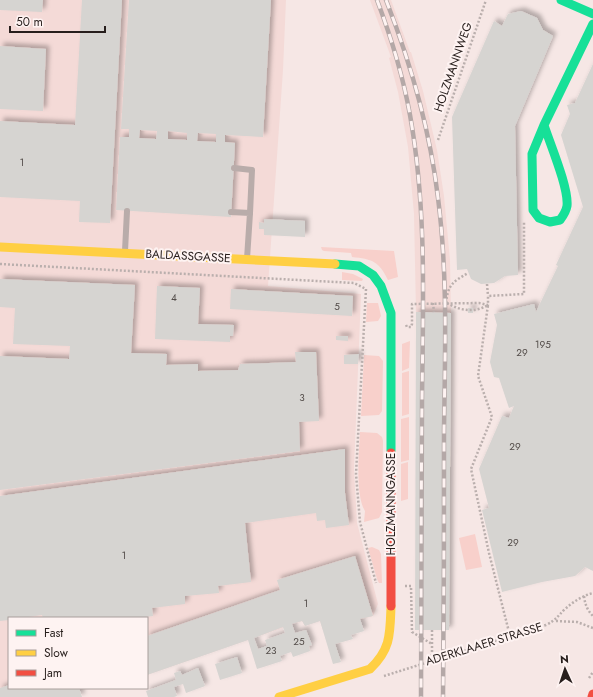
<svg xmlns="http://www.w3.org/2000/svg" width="593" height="697" viewBox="0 0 593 697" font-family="Jost,sans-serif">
<defs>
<filter id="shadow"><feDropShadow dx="3.5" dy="-3.5" stdDeviation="2" flood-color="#0004"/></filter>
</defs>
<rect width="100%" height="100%" fill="#f6e7e5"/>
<g fill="#f4dad7">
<path d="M0,0H286L283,70L268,286L361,294L354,469L357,523L378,604L373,616L323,630L320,621L305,626L302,621L147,675V618H9V688L0,697Z"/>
<path d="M370,0H391L410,52H411L423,91L437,150L444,196L450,260L451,313L416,312L414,214L408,147L398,92L389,58L391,57Z"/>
</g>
<g fill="#f8d0cb">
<path d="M321,247L394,251L398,277L388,280C379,261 372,259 352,257L351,253L324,251L322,250Z"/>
<path d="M342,272L353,274L363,279L362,281L342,280Z"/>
<path d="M367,303H378L381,316L378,321L366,322Z"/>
<path d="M410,341L409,368L402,371V344Z"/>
<path d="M364,355L379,356L383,361L382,411L379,415L361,416Z"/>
<path d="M409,371V414L402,416V373Z"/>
<path d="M409,417V460L401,462V419Z"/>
<path d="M360,432L377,433L382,437L383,441L382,512L379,518L364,522L365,511C355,496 359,451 360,432Z"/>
<path d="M408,462V499L401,501V464Z"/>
<path d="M475,534L482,567L466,570L459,538Z"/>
<path d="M372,547L379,550L381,554L382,583H379L377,579L368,548Z"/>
</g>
<g fill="#d6d4d1" fill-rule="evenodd" filter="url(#shadow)">
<path d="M0,0H43L42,12L0,10Z"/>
<path d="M82,0H122L110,223L79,222L80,201L0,197V121L75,125Z"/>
<path d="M129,0H271L263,137L225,135V142L235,143L231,217L116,210L120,137H129V129H121ZM140,130L157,131L156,139L139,138ZM168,131L187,133V140L168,139ZM198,133L216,134V142L197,141Z"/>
<path d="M521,11L537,18L543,30L553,36L515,126L518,275L505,276L494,283L481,284L471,279L467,269L457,270L452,117L494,21L502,26L508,14Z"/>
<path d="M0,46L46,49L43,111L0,109Z"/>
<path d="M593,64V571L585,567L575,576L542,582L502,592L482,510L489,508L479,469L502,416L509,418L514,406L509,408L499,378L494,377L490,362L497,325L494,314L534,304L536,312L558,266L556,265L583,207L561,135L570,114L567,105L575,103Z"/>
<path d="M264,219L305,221V237L264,235V229H259V222L264,223Z"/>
<path d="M0,279L135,285L131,353L167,354L166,365L198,364V371L238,370L240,364L296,362L295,352H316L319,421L299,422L300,451L0,490V356L69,359L70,346L13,344L15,308L0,307Z"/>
<path d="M157,286L200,288L198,324L234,325L233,336H230V342L155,339Z"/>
<path d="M231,289L353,296L352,316L230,309Z"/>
<rect x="468" y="308" width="5" height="5"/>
<path d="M416,312L451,313L449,630H415Z"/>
<path d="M336,336H348V341L336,340Z"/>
<path d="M359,354L358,364H344V355Z"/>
<path d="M345,449V493L349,525L326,528L325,520L317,521L316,513L245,523L251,582L218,586L219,593L185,596V604L152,608L153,616L137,618H43L42,615L21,618H9V620L0,621V496Z"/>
<path d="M355,556L373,616L360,619L364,631L351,635L353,639L335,644L341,662L333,664L320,621L305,626L302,621L292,624L295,633L306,630L312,645L309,646L310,651L293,657L291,652L280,656L282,661L257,669L248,640L147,675V636L280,590L277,580ZM283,627L285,633L265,640L267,646L258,649L254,638Z"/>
<path d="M237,657L242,673L220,680L215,664Z"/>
<path d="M198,668L205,686L186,693L183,684L174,687L177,696L174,697H148L146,691L176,680L174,673L180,671L182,675Z"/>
<path d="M9,685V688H79L82,697H0V688Z"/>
</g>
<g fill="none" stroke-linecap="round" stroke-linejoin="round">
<g stroke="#baafad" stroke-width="2.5" stroke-dasharray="2 2" stroke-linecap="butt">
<path d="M438,140L486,0"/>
<path d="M0,264L354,283L366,289"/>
<path d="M487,284L488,296"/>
<path d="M366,289L356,474L360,522L376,583"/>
<path d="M433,303L434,312"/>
<path d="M446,303C448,284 453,282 468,273"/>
<path d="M447,303C460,311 475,313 488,305L478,376L492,417L471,469L489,553L510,636"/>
<path d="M406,325L407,327H411L412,324V304L479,303L488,305V296L524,294V222"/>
<path d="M405,586H411L412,632L432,644"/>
<path d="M584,596C585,604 587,610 593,616"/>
<path d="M556,621L577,622L593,628"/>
<path d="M432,630V660"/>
<path d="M384,676L546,625C556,620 557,617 565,609C573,602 582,596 593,593"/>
<path d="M589,678L593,672"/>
</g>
<g stroke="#b9acaa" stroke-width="6">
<path d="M234,168L252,170L250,213"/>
<path d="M231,212L250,213L247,259"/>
<path d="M125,251L127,211"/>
</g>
<g stroke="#16e098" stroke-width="9">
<path d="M561,0L593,14"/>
<path d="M544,125C550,144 569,188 567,206C566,212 563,216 560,220L550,222L539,218L533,210L532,154L544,125L593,24"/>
<path d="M335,264L359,266L373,275L381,286L391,313V453"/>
</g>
<g stroke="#ffcf43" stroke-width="9">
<path d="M0,247L335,264"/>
<path d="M279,697L370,669C391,649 390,634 391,606"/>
</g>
<g stroke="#f24e42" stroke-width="9">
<path d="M391,453V606"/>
<path d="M592,697L593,694"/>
</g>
<g stroke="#b4a8a7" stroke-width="4.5">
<g id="rail">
<path d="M377,0C391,37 403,76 410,115C427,209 423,305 422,400C421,499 421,598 421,697"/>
<path d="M386,0C411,64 430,130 438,198C448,275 445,354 444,431C444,520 444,608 443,697"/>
</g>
</g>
<use href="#rail" stroke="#fef3f2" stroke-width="3" stroke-dasharray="9" stroke-linecap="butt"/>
</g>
<g text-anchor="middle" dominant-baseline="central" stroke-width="4" stroke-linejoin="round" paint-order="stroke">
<g font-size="10" fill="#534c49">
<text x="22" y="162">1</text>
<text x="174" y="297">4</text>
<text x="337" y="306">5</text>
<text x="543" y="344">195</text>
<text x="522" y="352">29</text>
<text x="302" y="397">3</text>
<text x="515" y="446">29</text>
<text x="513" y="542">29</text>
<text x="124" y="555">1</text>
<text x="306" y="603">1</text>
<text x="299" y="641">25</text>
<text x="271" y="650">23</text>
</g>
<g font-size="12" fill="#271e1c" stroke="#fef3f2">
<text transform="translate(453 67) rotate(-71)">HOLZMANNWEG</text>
<text transform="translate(188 256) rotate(3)">BALDASSGASSE</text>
<text transform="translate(391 504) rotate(-90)">HOLZMANNGASSE</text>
<text transform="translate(484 644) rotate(-17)">ADERKLAAER STRASSE</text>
</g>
</g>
<rect x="8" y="617" width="140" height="72" fill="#fef3f2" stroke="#a89e9c"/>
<rect x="16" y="630" width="20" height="6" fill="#16e098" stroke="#a89e9c"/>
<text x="44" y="637" font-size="12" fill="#271e1c">Fast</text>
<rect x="16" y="650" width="20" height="6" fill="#ffcf43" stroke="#a89e9c"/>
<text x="44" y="657" font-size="12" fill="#271e1c">Slow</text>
<rect x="16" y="670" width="20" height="6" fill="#f24e42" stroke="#a89e9c"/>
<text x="44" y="677" font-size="12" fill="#271e1c">Jam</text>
<g transform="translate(565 669) rotate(357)" stroke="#fef3f2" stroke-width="3" paint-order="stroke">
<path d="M0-3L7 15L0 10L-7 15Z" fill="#271e1c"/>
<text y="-6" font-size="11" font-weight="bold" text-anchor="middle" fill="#271e1c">N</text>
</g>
<path d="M10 26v6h95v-6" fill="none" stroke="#271e1c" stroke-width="2"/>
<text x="16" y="26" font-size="12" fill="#271e1c" stroke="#fef3f2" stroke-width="3" paint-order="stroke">50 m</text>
</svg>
